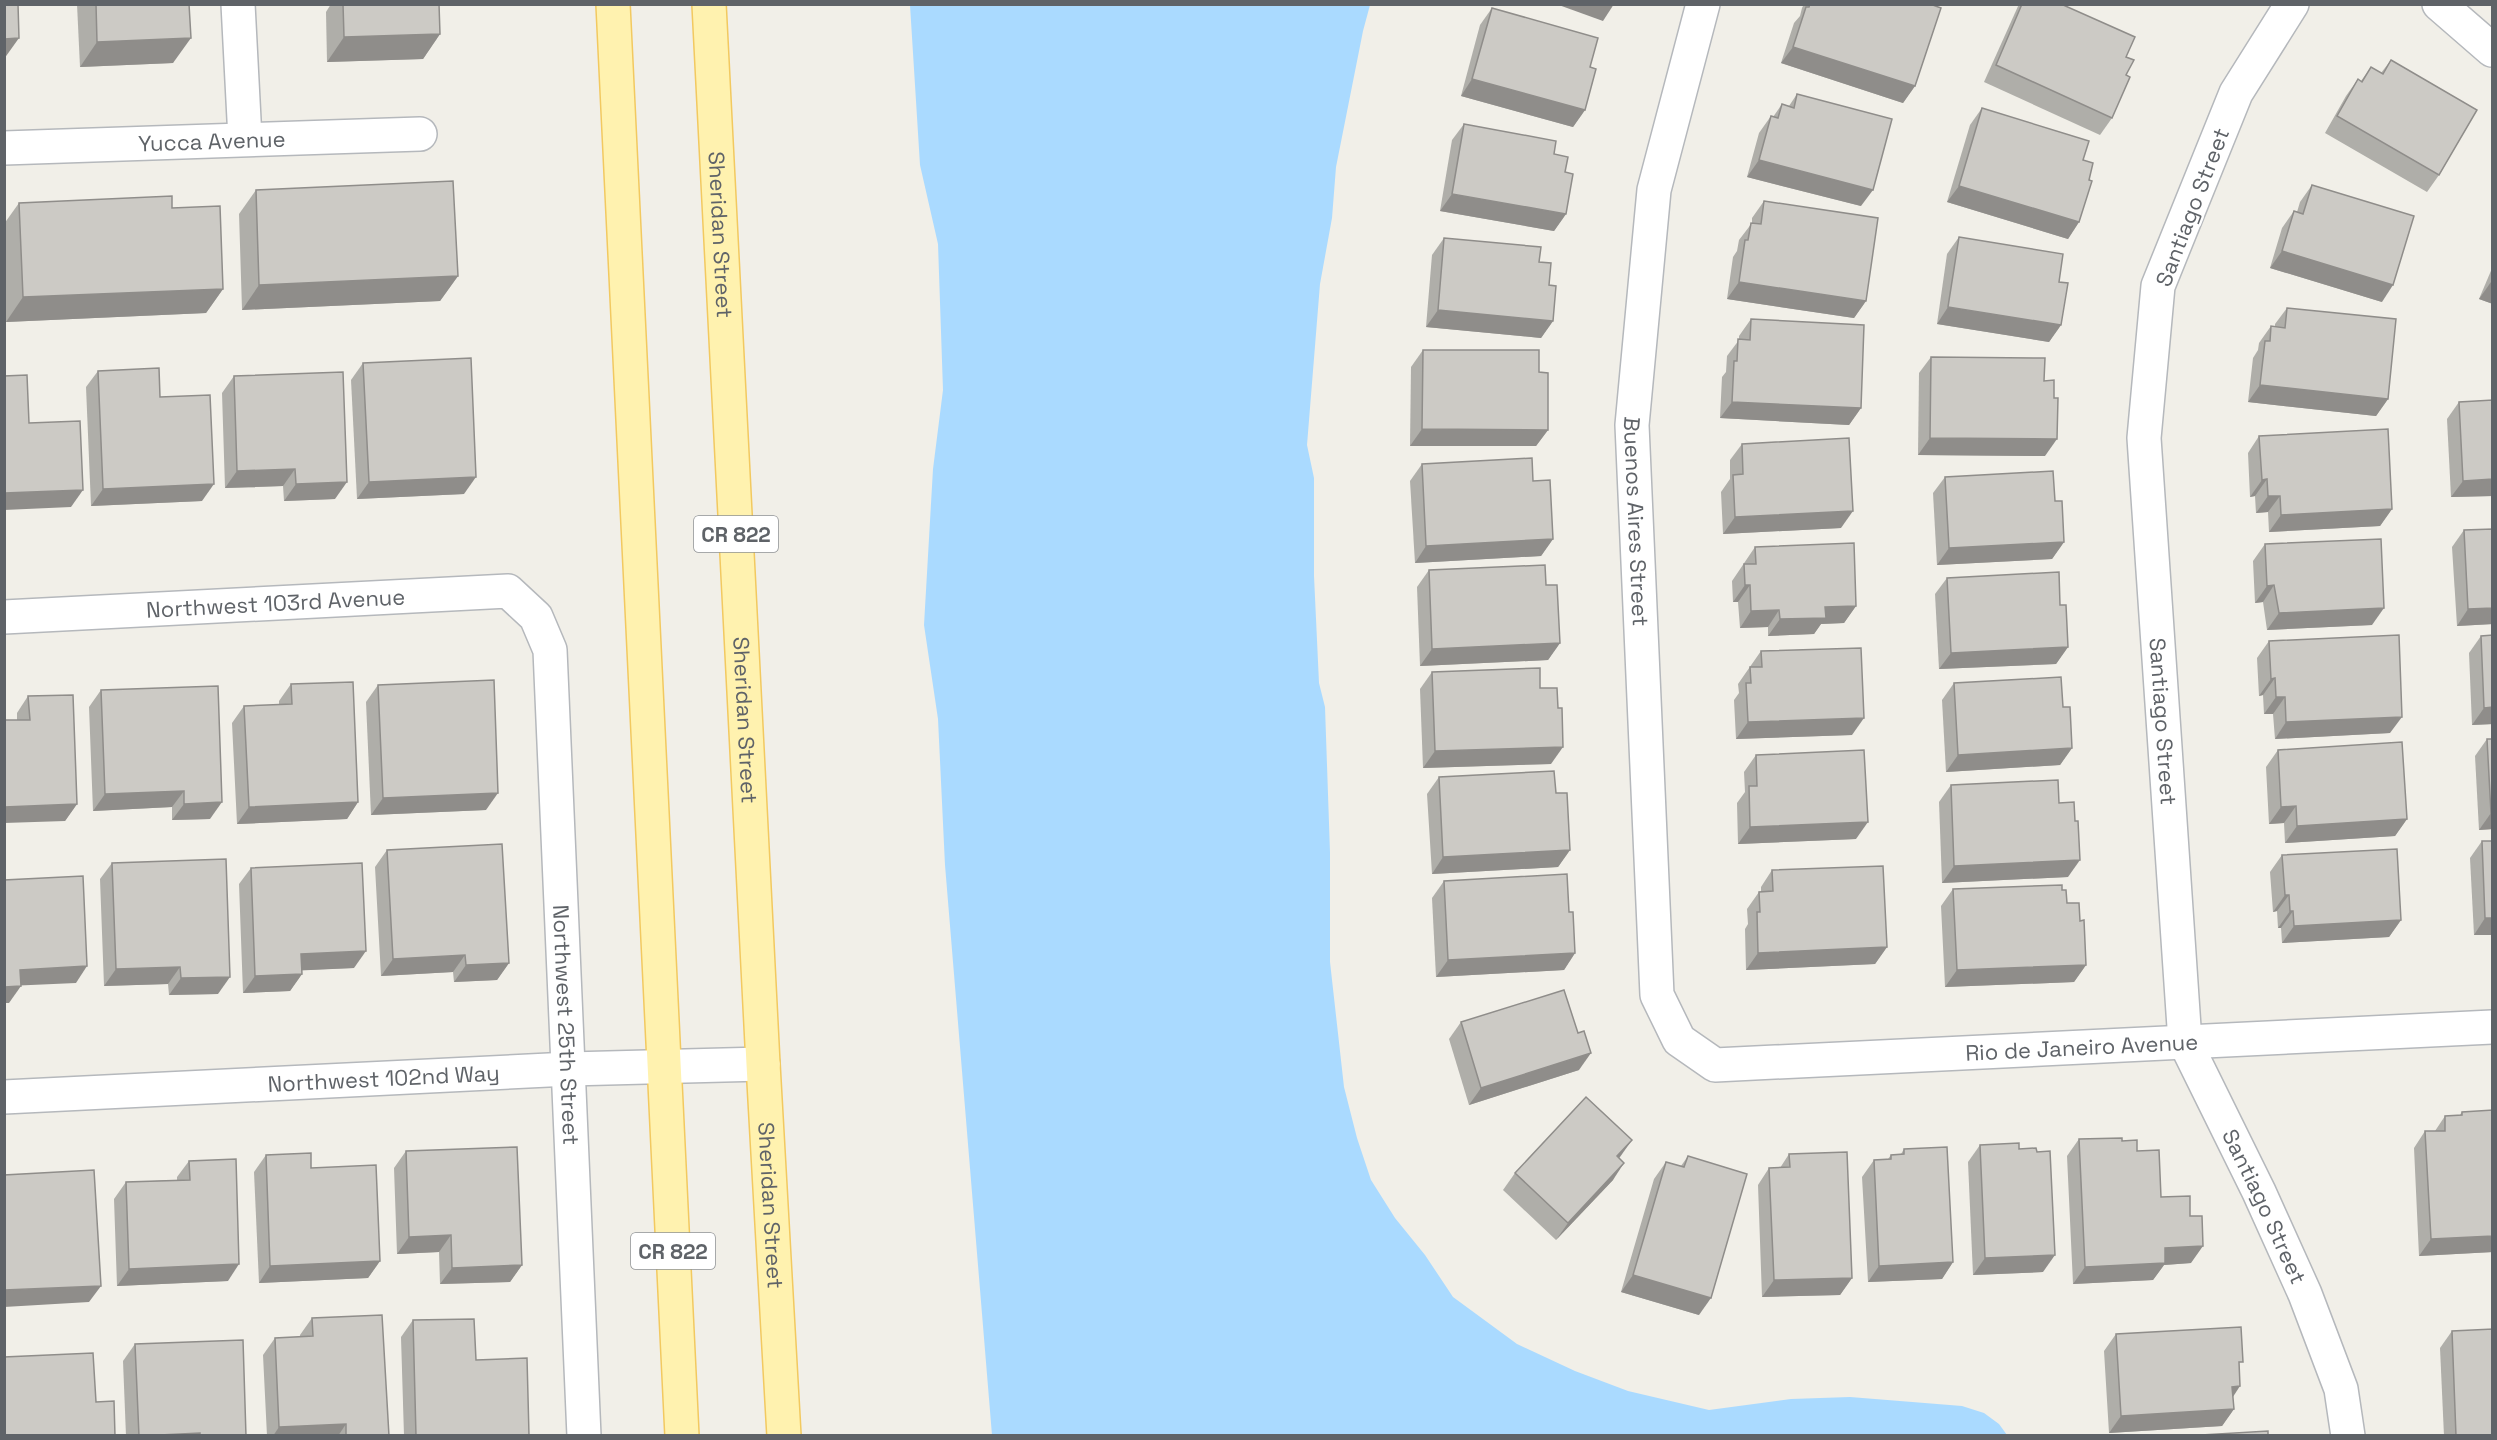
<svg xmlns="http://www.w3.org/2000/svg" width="2497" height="1440" viewBox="0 0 2497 1440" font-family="'Space Grotesk',sans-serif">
<rect width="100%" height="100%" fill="#f1efe8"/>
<path fill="#aadaff" d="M910,5H1370L1363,31L1336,167L1332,218L1320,284L1307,445L1314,478V576L1319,683L1325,707L1330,852V962L1344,1087L1357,1138L1371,1180L1395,1218L1425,1255L1453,1297L1517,1344L1575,1371L1628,1391L1709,1410L1791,1399L1850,1397L1962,1406L1984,1413L1999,1424L2007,1435H992L945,865L938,719L924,625L933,469L943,390L938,244L920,165Z"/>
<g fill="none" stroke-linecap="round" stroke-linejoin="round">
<g stroke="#b5b8bc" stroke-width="36">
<g id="street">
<path d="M238,4L245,139"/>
<path id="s1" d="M1703,4L1654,190L1632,425L1657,995L1679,1040L1715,1065L2492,1027"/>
<path id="s2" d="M2292,4L2236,93L2158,286L2144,438L2185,1042L2259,1192L2305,1294L2341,1389L2348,1436"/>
<path d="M2439,4L2492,50"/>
<path id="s3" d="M4,148L420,134"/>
<path id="s4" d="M4,617L508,591L536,617L550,650L584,1436"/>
<path id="s5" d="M4,1097L569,1069L763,1064"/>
</g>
</g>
<g stroke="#f2c960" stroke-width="36">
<g id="primary">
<path d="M613,4L682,1436"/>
<path id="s6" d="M709,4L763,1064L784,1436"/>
</g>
</g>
<use href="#street" stroke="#fff" stroke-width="33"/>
<use href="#primary" stroke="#fff2af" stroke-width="33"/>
</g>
<g fill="#afaea9">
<path d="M77,4H189L173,63L80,67Z"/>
<path d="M331,4H439L440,34L423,59L327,62L326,12Z"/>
<path d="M1804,4H1930L1915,86L1903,103L1781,63L1794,23L1800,16L1802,8Z"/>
<path d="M2019,4H2061L2126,57V75L2112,118L2100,135L1984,82Z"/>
<path d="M1492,8L1590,67L1585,110L1573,127L1461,96L1480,25Z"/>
<path d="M2391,60L2439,175L2427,192L2325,133L2346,96L2358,79L2361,81L2371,67L2381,73Z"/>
<path d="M1797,94L1861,206L1747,177L1759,133L1771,116L1773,117L1782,104L1789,106Z"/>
<path d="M1982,108L2079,222L2068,239L1947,202L1970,125Z"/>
<path d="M1464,124L1554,154L1565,172L1566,214L1554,231L1440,211L1452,140Z"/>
<path d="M2312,185L2382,302L2270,268L2282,228L2294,211L2297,212L2300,202Z"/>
<path d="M256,190L458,276L440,301L242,310L239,214Z"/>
<path d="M1764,201L1866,301L1854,318L1727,299L1733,257L1737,251L1739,240L1752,223V218Z"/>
<path d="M19,203L172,208L223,289L206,313L6,322L4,290V224Z"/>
<path d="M1959,237L2059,282L2061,325L2049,342L1937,324L1947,254Z"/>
<path d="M1444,238L1539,262L1549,285L1553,321L1541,338L1426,327L1432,255Z"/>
<path d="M2493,266V304L2479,299Z"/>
<path d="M2287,308L2388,399L2376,416L2248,402L2253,358L2258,350L2259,343L2271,326L2275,327V324Z"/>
<path d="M1751,319L1861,408L1849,425L1720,418L1722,377L1726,372L1727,356L1739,340V336Z"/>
<path d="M1423,350L1539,372L1548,430L1536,446H1410L1411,367Z"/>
<path d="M1931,357L2045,456L1918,455L1919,373Z"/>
<path d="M363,363L464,494L357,499L351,380Z"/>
<path d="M98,371L160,397L202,501L91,506L86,387Z"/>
<path d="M234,376L335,499L284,501L283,486L225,488L222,393Z"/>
<path d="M2493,400V496L2451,497L2447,419L2459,402Z"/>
<path d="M2259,436L2392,509L2380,526L2269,532L2268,512L2256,513L2255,496L2250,497L2248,453Z"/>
<path d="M1742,444L1841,528L1723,534L1721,492L1730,479V460Z"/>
<path d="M1422,464L1533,481L1553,539L1541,556L1415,563L1410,481Z"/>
<path d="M1945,477L2055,501L2064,542L2052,559L1937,565L1933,493Z"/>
<path d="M2464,530L2493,624L2457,626L2452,547Z"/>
<path d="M2265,544L2372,625L2267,630L2263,602L2255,603L2253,561Z"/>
<path d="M1755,547L1856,606L1844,623L1821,624L1814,634L1768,636V627L1740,628L1738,602H1733L1732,581Z"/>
<path d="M1429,570L1546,585L1560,643L1548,660L1420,666L1417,587Z"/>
<path d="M1947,578L2060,605L2068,647L2056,664L1939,669L1935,594Z"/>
<path d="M2493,635V724L2472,725L2469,653L2481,636Z"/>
<path d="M2269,641L2390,733L2275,739L2273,714H2264L2263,695L2259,696L2257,658Z"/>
<path d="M1761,651L1852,735L1736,739L1734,700L1739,693L1738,684Z"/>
<path d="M1432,672L1540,688L1551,764L1423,768L1420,689Z"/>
<path d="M1954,683L2063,707L2072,748L2060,765L1946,772L1942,700Z"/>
<path d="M291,684L358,802L347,819L237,824L232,723L244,706L279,705V701Z"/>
<path d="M378,685L486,810L371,815L366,702Z"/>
<path d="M101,690L210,819L172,820V807L93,811L89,707Z"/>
<path d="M28,696L77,804L65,821L17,720V713Z"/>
<path d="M2487,739H2493V829L2479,830L2475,756Z"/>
<path d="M2278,750L2407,819L2395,836L2285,843L2284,823L2269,824L2266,767Z"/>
<path d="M1756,755L1856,839L1738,844L1737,803L1745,792L1744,772Z"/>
<path d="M1439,777L1556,793L1570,850L1558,867L1432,874L1427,794Z"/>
<path d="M1951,785L2059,803L2068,877L1942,883L1939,802Z"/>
<path d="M2482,841L2493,935H2474L2470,858Z"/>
<path d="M387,850L509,963L497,980L454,982L453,972L381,976L375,867Z"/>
<path d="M2282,855L2401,920L2389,937L2282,943L2281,928H2278L2277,911L2273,912L2270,872Z"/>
<path d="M112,863L218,994L169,995L168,984L104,986L100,879Z"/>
<path d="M251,868L354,968L302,970V974L290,991L243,993L239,884Z"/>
<path d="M1772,870L1887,947L1875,964L1746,970L1745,929L1748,924L1747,909L1759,892H1761V887Z"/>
<path d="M1444,881L1569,912L1575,953L1564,970L1436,977L1432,898Z"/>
<path d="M1953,889L2062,890L2067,903L2080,921L2086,965L2074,982L1945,987L1941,906Z"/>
<path d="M1461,1022L1579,1070L1469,1105L1449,1039Z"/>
<path d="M2462,1112L2493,1252L2419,1256L2414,1148L2425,1131H2435L2445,1116H2459Z"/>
<path d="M2079,1139L2122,1141L2137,1151L2191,1263L2164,1265L2153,1280L2073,1284L2067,1156Z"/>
<path d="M1980,1145L2043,1272L1973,1275L1968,1162Z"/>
<path d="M1904,1149L1953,1262L1942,1279L1868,1282L1862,1177L1874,1160L1888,1159L1891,1155L1901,1154Z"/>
<path d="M406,1151L522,1265L510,1282L440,1284L439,1252L397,1254L394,1168Z"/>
<path d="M1789,1154L1852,1278L1840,1295L1762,1297L1758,1185L1769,1168H1780Z"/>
<path d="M266,1155L311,1168L380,1261L368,1278L259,1283L254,1172Z"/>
<path d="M1688,1156L1699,1315L1621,1292L1654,1179L1666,1162L1681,1166Z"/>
<path d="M1619,1157L1613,1180L1556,1240L1503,1190L1515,1173Z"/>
<path d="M189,1161L228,1281L117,1286L114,1199L126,1182L177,1180V1177Z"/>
<path d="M312,1318L389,1436H267L263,1355L275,1338L300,1337V1335Z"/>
<path d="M413,1320L476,1360L529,1436H404L401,1337Z"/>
<path d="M2452,1331L2493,1436H2444L2440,1348Z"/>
<path d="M2116,1334L2239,1367L2233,1397L2234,1409L2222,1426L2109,1433L2104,1351Z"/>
<path d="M135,1344L246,1436H126L123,1361Z"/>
</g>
<g fill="#8f8d8a">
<path d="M1556,4H1614L1603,21Z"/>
<path d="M440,34L423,59L327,62L344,37Z"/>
<path d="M19,38L4,59V39Z"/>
<path d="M191,38L173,63L80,67L97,42Z"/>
<path d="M1793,47L1915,86L1903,103L1781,63Z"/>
<path d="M1472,79L1585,110L1573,127L1461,96Z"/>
<path d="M1759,160L1873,190L1861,206L1747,177Z"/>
<path d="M1959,186L2079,222L2068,239L1947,202Z"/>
<path d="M1452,194L1566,214L1554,231L1440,211Z"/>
<path d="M2282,251L2393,285L2382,302L2270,268Z"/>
<path d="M458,276L440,301L242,310L259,285Z"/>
<path d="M1739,282L1866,301L1854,318L1727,299Z"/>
<path d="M2491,282H2493V304L2479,299Z"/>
<path d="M223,289L206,313L6,322L23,297Z"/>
<path d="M1948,307L2061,325L2049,342L1937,324Z"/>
<path d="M1438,310L1553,321L1541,338L1426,327Z"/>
<path d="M2260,385L2388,399L2376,416L2248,402Z"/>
<path d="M1732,402L1861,408L1849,425L1720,418Z"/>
<path d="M1422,429L1548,430L1536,446H1410Z"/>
<path d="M1930,438L2057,439L2045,456L1918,455Z"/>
<path d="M295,469L283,486L225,488L237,471Z"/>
<path d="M476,477L464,494L357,499L369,482Z"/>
<path d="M2267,479L2255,496L2250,497L2262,480Z"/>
<path d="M2493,479V496L2451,497L2463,481Z"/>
<path d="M347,482L335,499L284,501L296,484Z"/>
<path d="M214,484L202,501L91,506L103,489Z"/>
<path d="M83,490L71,507L4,510V493Z"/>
<path d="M2268,496H2280L2268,512L2256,513Z"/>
<path d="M2392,509L2380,526L2269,532L2281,515Z"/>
<path d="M1853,511L1841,528L1723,534L1735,517Z"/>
<path d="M1553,539L1541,556L1415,563L1426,546Z"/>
<path d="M2064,542L2052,559L1937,565L1949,548Z"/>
<path d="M1745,585H1750L1738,602H1733Z"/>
<path d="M2274,585L2263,602L2255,603L2267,586Z"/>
<path d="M1856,606L1844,623L1821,624L1814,634L1768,636L1780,619L1825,607Z"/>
<path d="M2384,608L2372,625L2267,630L2279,613Z"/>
<path d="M2493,608V624L2457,626L2468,609Z"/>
<path d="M1779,610L1768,627L1740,628L1751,611Z"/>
<path d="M1560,643L1548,660L1420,666L1432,649Z"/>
<path d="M2068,647L2056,664L1939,669L1951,653Z"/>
<path d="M2275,678L2263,695L2259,696L2271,679Z"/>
<path d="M2276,697H2285L2273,714H2264Z"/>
<path d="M2493,707V724L2472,725L2484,708Z"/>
<path d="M2402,717L2390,733L2275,739L2286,722Z"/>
<path d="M1864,718L1852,735L1736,739L1748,722Z"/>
<path d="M1563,747L1551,764L1423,768L1435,751Z"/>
<path d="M2072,748L2060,765L1946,772L1958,755Z"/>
<path d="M184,791L172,807L93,811L105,794Z"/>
<path d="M498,793L486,810L371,815L383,798Z"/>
<path d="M222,802L210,819L172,820L184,804Z"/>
<path d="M358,802L347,819L237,824L249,807Z"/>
<path d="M77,804L65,821L4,823V807Z"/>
<path d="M2296,806L2284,823L2269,824L2281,807Z"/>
<path d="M2491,813H2493V829L2479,830Z"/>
<path d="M2407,819L2395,836L2285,843L2297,826Z"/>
<path d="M1868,822L1856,839L1738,844L1750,827Z"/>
<path d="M1570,850L1558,867L1432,874L1443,857Z"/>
<path d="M2080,860L2068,877L1942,883L1954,866Z"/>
<path d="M2285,895H2289L2277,911L2273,912Z"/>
<path d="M2290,911H2293L2281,928H2278Z"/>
<path d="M2485,918H2493V935H2474Z"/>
<path d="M2401,920L2389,937L2282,943L2294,926Z"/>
<path d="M1887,947L1875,964L1746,970L1758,953Z"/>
<path d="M366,951L354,968L289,971L301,954Z"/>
<path d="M1575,953L1564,970L1436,977L1448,960Z"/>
<path d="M465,955L453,972L381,976L393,959Z"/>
<path d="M509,963L497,980L454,982L466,965Z"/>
<path d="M2086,965L2074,982L1945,987L1957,970Z"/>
<path d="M87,966L76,983L8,986L20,970Z"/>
<path d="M180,967L168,984L104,986L116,969Z"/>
<path d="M302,974L290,991L243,993L255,976Z"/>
<path d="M230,977L218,994L169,995L181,978Z"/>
<path d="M21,986L9,1003H4V987Z"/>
<path d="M1591,1053L1579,1070L1469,1105L1481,1088Z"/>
<path d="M1632,1140L1620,1157L1606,1172L1617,1156Z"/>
<path d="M1624,1163L1613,1180L1556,1240L1568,1223Z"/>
<path d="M451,1235L439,1252L397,1254L409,1237Z"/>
<path d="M2493,1236V1252L2419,1256L2431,1239Z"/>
<path d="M2203,1246L2191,1263L2164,1265L2153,1280L2073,1284L2085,1267L2165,1248Z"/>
<path d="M2055,1255L2043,1272L1973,1275L1985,1258Z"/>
<path d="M380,1261L368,1278L259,1283L270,1266Z"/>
<path d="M1953,1262L1942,1279L1868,1282L1879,1266Z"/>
<path d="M239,1264L228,1281L117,1286L129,1269Z"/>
<path d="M522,1265L510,1282L440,1284L452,1268Z"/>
<path d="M1633,1275L1711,1298L1699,1315L1621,1292Z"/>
<path d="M1852,1278L1840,1295L1762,1297L1774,1280Z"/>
<path d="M101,1286L89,1302L4,1307V1290Z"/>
<path d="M2240,1386L2229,1403L2232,1387Z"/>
<path d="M2234,1409L2222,1426L2109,1433L2121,1416Z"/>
<path d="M346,1424L338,1436H273L279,1427Z"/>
<path d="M200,1433L198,1436H139Z"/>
</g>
<g fill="#cccac5" stroke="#8f8d8a" stroke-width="1.5">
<path d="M4,4H18L19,38L4,39Z"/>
<path d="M96,4H189L191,38L97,42Z"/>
<path d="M343,4H439L440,34L344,37Z"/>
<path d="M1810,4H1930L1941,8L1915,86L1793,47L1806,7H1809Z"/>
<path d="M2022,4H2061L2135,37L2126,57L2134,60L2126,75L2130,77L2112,118L1996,65Z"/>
<path d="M1492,8L1598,38L1590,67L1596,69L1585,110L1472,79Z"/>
<path d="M2391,60L2477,110L2439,175L2337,116L2358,79L2362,82L2371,67L2383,74Z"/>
<path d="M1797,94L1892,119L1873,190L1759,160L1771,116L1778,118L1782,104L1794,108Z"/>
<path d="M1982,108L2089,141L2083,160L2093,163L2089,180L2092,181L2079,222L1959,186Z"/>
<path d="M1464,124L1556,141L1554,154L1568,157L1565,172L1573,174L1566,214L1452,194Z"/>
<path d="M453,181L458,276L259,285L256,190Z"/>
<path d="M2312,185L2414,216L2393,285L2282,251L2294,211L2303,214Z"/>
<path d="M172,196V208L220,206L223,289L23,297L19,203Z"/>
<path d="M1764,201L1878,218L1866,301L1739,282L1745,240H1748L1751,223L1761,224Z"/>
<path d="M1959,237L2063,254L2059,282L2068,283L2061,325L1948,307Z"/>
<path d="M1444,238L1541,247L1539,262L1551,263L1549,285L1556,286L1553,321L1438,310Z"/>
<path d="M2287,308L2396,319L2388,399L2260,385L2265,341H2270L2271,326L2285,328Z"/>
<path d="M1751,319L1864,325L1861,408L1732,402L1734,361H1737L1738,339L1750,340Z"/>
<path d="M1423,350H1539V372L1548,373V430L1422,429Z"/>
<path d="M1931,357L2045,358L2044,381L2054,380V398H2058L2057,439L1930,438Z"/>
<path d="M471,358L476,477L369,482L363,363Z"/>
<path d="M159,368L160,397L210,395L214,484L103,489L98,371Z"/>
<path d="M343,372L347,482L296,484L295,469L237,471L234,376Z"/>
<path d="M27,375L29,423L80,421L83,490L4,493V376Z"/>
<path d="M2493,400V479L2463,481L2459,402Z"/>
<path d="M2388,429L2392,509L2281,515L2280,496H2268L2267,479L2262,480L2259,436Z"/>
<path d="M1849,438L1853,511L1735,517L1733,475L1743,474L1742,444Z"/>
<path d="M1532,458L1533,481L1550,480L1553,539L1426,546L1422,464Z"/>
<path d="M2053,471L2055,501H2062L2064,542L1949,548L1945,477Z"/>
<path d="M2493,529V608L2468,609L2464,530Z"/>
<path d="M2381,539L2384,608L2279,613L2274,585L2267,586L2265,544Z"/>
<path d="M1854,543L1856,606L1825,607L1826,618L1780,619L1779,610L1751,611L1750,585H1745L1744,564H1756L1755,547Z"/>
<path d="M1545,565L1546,585H1557L1560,643L1432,649L1429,570Z"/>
<path d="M2059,572L2060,605H2066L2068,647L1951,653L1947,578Z"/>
<path d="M2399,635L2402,717L2286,722L2285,697H2276L2275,678L2271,679L2269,641Z"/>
<path d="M2493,635V707L2484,708L2481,636Z"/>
<path d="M1861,648L1864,718L1748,722L1746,683H1751L1750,667H1762L1761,651Z"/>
<path d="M1540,668V688H1557L1558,708H1562L1563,747L1435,751L1432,672Z"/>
<path d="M2061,677L2063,707H2070L2072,748L1958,755L1954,683Z"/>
<path d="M494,680L498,793L383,798L378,685Z"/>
<path d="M353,682L358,802L249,807L244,706L292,704L291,684Z"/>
<path d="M218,686L222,802L184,804V791L105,794L101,690Z"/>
<path d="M73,695L77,804L4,807V720H30L28,696Z"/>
<path d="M2487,739H2493V813H2491Z"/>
<path d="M2402,742L2407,819L2297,826L2296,806L2281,807L2278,750Z"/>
<path d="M1864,750L1868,822L1750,827L1749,786H1757L1756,755Z"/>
<path d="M1554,771L1556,793H1567L1570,850L1443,857L1439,777Z"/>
<path d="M2058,780L2059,803L2074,802L2075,821H2078L2080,860L1954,866L1951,785Z"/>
<path d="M2482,841H2493V918H2485Z"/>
<path d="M502,844L509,963L466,965L465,955L393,959L387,850Z"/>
<path d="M2397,849L2401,920L2294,926L2293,911H2290L2289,895H2285L2282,855Z"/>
<path d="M226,859L230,977L181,978L180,967L116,969L112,863Z"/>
<path d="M362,863L366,951L301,954L302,974L255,976L251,868Z"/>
<path d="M1883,866L1887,947L1758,953L1757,912H1760L1759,892L1773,891L1772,870Z"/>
<path d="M1567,874L1569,912H1573L1575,953L1448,960L1444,881Z"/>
<path d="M83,876L87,966L20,970L21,986L4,987V880Z"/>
<path d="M2062,885V890H2066L2067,903H2079L2080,921L2084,920L2086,965L1957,970L1953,889Z"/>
<path d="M1564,990L1578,1033L1584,1031L1591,1053L1481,1088L1461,1022Z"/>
<path d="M1586,1097L1632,1140L1617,1156L1624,1163L1568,1223L1515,1173Z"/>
<path d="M2493,1110V1236L2431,1239L2425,1131H2445V1116L2462,1115V1112Z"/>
<path d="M2122,1138V1141L2137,1140V1151L2159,1150L2161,1197L2190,1196V1216H2202L2203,1246L2165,1248V1263L2085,1267L2079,1139Z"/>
<path d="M2019,1143V1149L2036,1148L2037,1152L2050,1151L2055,1255L1985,1258L1980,1145Z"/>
<path d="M517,1147L522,1265L452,1268L451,1235L409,1237L406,1151Z"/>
<path d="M1947,1147L1953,1262L1879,1266L1874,1160L1891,1159V1155L1904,1154V1149Z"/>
<path d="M1847,1152L1852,1278L1774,1280L1769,1168L1790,1167L1789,1154Z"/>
<path d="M311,1153V1168L376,1165L380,1261L270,1266L266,1155Z"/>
<path d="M1688,1156L1747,1174L1711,1298L1633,1275L1666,1162L1684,1167Z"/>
<path d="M236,1159L239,1264L129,1269L126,1182L190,1180L189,1161Z"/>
<path d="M94,1170L101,1286L4,1290V1175Z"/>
<path d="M382,1315L389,1436H346V1424L279,1427L275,1338L313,1336L312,1318Z"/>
<path d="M474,1319L476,1360L527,1358L529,1435L416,1436L413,1320Z"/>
<path d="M2241,1327L2243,1362H2239L2240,1386L2232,1387L2234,1409L2121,1416L2116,1334Z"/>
<path d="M2493,1329V1436H2456L2452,1331Z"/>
<path d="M243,1340L246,1436H200V1433L139,1436L135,1344Z"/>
<path d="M93,1353L96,1402L114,1401L115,1436H4V1357Z"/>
<path d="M2268,1431V1436H2184Z"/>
</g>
<g text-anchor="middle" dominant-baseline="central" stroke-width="4.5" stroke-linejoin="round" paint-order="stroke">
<g fill="#fff" stroke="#8f9295" stroke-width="1.5">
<rect x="694" y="516" width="84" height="36" rx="4.5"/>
<rect x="631" y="1233" width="84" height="36" rx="4.5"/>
</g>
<g font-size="21" font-weight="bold" fill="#5f6368">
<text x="736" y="534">CR 822</text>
<text x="673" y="1251">CR 822</text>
</g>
<g font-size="22" fill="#5f6368" stroke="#fff">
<text stroke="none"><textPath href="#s3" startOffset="208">Yucca Avenue</textPath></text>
<text transform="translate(2192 207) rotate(-69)">Santiago Street</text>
<text stroke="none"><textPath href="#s6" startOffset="231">Sheridan Street</textPath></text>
<text stroke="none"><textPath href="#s1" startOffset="525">Buenos Aires Street</textPath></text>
<text stroke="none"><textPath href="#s4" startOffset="272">Northwest 103rd Avenue</textPath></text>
<text stroke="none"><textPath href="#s6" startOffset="717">Sheridan Street</textPath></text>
<text stroke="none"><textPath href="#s2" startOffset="750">Santiago Street</textPath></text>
<text stroke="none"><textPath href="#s4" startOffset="954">Northwest 25th Street</textPath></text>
<text stroke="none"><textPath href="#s1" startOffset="1460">Rio de Janeiro Avenue</textPath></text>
<text stroke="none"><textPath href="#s5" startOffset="380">Northwest 102nd Way</textPath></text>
<text stroke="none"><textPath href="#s6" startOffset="1203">Sheridan Street</textPath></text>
<text stroke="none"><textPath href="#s2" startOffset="1254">Santiago Street</textPath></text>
</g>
</g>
<rect width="2497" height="1440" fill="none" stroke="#5f6368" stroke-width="12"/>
</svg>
